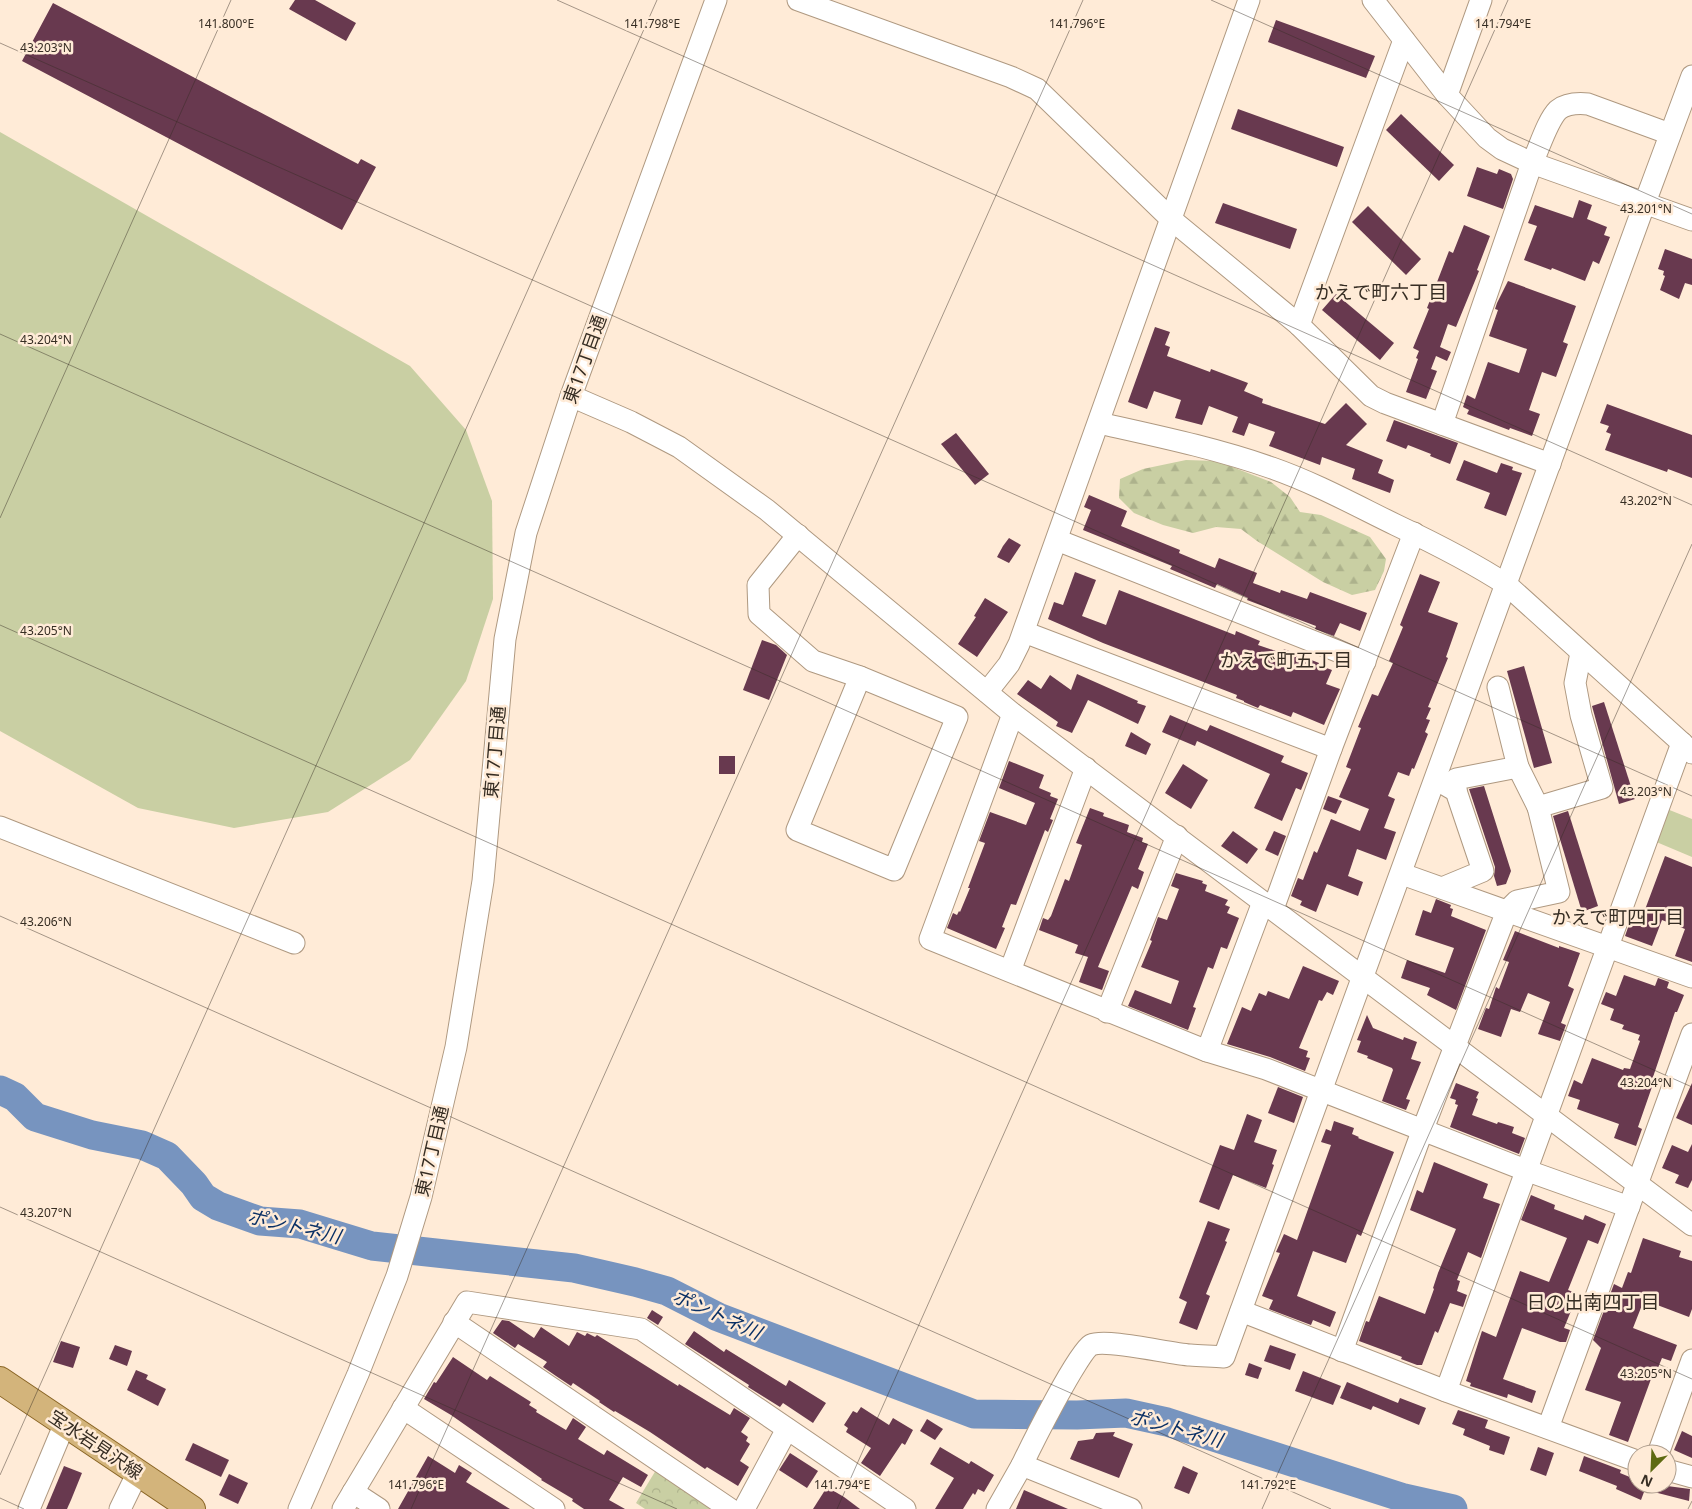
<svg xmlns="http://www.w3.org/2000/svg" width="1692" height="1509" viewBox="0 0 1692 1509" font-family="'Noto Sans','Noto Sans JP',sans-serif">
<defs>
<pattern id="forest-firs" width="22" height="20" patternUnits="userSpaceOnUse" patternTransform="scale(1.25)"><rect width="22" height="20" fill="#c9cfa3"/><path d="M5 1l3.5 6h-7zM16 11l3.5 6h-7z" fill="#adb28c"/></pattern>
<pattern id="park-crowns" width="20" height="18" patternUnits="userSpaceOnUse" patternTransform="scale(1.25)"><rect width="20" height="18" fill="#c9cfa3"/><path d="M2 6a3 3 0 1 1 6 0M12 15a3 3 0 1 1 6 0" fill="none" stroke="#adb28c"/></pattern>
</defs>
<rect width="100%" height="100%" fill="#ffebd7"/>
<g fill="#c9cfa3">
<path d="M0,132L410,366L466,430L492,501L493,599L466,681L410,760L328,812L234,828L138,808L0,731Z"/>
<path d="M1667,809L1692,819V857L1654,841Z"/>
</g>
<path fill="url(#forest-firs)" d="M1186,460L1217,461L1271,482L1290,497L1300,512L1321,515L1370,537L1386,559L1384,571L1375,590L1352,595L1323,582L1257,541L1241,529L1216,527L1193,533L1163,525L1134,513L1119,498L1120,479L1143,469Z"/>
<path fill="url(#park-crowns)" d="M656,1470L713,1509H645L636,1503Z"/>
<g fill="none" stroke-linecap="round" stroke-linejoin="round">
<path stroke="#7794bf" stroke-width="29" d="M0,1090L15,1097L35,1117L92,1135L142,1145L167,1156L194,1184L203,1197L218,1206L260,1221L300,1224L372,1246L574,1268L635,1282L667,1291L718,1317L974,1414L1077,1415L1126,1413L1167,1422L1404,1498L1453,1509"/>
</g>
<g fill="#68394f">
<path d="M295,0H315L356,23L346,41L289,9Z"/>
<path d="M53,3L358,164L361,159L376,167L342,230L22,61Z"/>
<path d="M1276,20L1375,56L1366,78L1268,42Z"/>
<path d="M1238,109L1344,147L1337,167L1231,129Z"/>
<path d="M1401,114L1454,165L1439,181L1386,130Z"/>
<path d="M1477,167L1497,174L1499,169L1511,174L1513,179L1503,209L1467,196Z"/>
<path d="M1579,200L1592,205L1587,219L1607,227L1604,235L1610,237L1599,264L1593,261L1585,281L1552,268L1551,270L1524,260L1537,226L1528,223L1535,205L1573,218Z"/>
<path d="M1223,203L1297,229L1290,249L1215,223Z"/>
<path d="M1368,206L1421,259L1406,275L1352,222Z"/>
<path d="M1464,225L1490,236L1477,270L1479,271L1456,327L1448,324L1440,347L1451,352L1447,361L1436,356L1431,369L1437,371L1426,399L1406,392L1418,359L1416,358L1419,351L1413,348L1429,309L1427,308L1449,251L1453,253Z"/>
<path d="M1665,249L1692,259V285L1685,283L1679,299L1660,290L1665,276L1663,275L1664,271L1658,269Z"/>
<path d="M1508,281L1576,306L1563,342L1568,344L1556,377L1542,372L1529,410L1540,414L1532,436L1510,428L1509,430L1467,414L1469,410L1463,407L1467,395L1475,399L1488,362L1519,373L1527,349L1489,336L1498,310L1495,309L1497,303Z"/>
<path d="M1336,294L1394,343L1380,360L1322,310Z"/>
<path d="M1155,327L1170,332L1165,345L1170,347L1167,356L1210,372L1211,369L1248,383L1244,391L1263,399L1262,403L1325,424L1346,403L1367,424L1346,445L1383,460L1378,473L1394,480L1390,493L1352,479L1355,469L1322,457L1320,465L1269,446L1275,432L1249,423L1244,436L1232,432L1238,417L1209,406L1202,425L1175,418L1181,400L1154,391L1147,409L1128,402Z"/>
<path d="M1607,404L1692,435V478L1668,469L1667,472L1605,450L1611,434L1606,432L1609,426L1600,423Z"/>
<path d="M1394,420L1458,443L1450,464L1430,456L1431,454L1408,445L1406,449L1386,441Z"/>
<path d="M956,433L989,474L975,485L941,444Z"/>
<path d="M1464,460L1497,473L1501,463L1513,467L1512,470L1522,473L1506,516L1484,508L1490,493L1456,480Z"/>
<path d="M1089,495L1127,511L1121,526L1180,550L1179,553L1215,568L1219,558L1257,573L1253,583L1280,593L1281,590L1307,599L1310,592L1367,613L1360,631L1340,623L1334,636L1315,629L1316,626L1247,600L1248,598L1217,584L1215,588L1170,569L1172,566L1083,530L1091,510L1084,507Z"/>
<path d="M1009,538L1021,545L1009,563L997,557L1003,546Z"/>
<path d="M1075,572L1096,580L1082,616L1106,625L1119,590L1235,635L1236,631L1260,641L1258,645L1282,653L1284,649L1319,663L1318,665L1332,670L1326,684L1340,689L1324,725L1293,712L1291,717L1260,705L1258,708L1244,702V701L1236,698L1237,695L1103,643L1048,619L1054,602L1063,605Z"/>
<path d="M1420,574L1440,582L1428,612L1458,623L1446,657L1448,658L1428,707L1431,708L1426,719L1430,720L1425,732L1428,734L1414,769L1412,768L1409,776L1398,772L1388,796L1395,799L1384,828L1396,832L1386,860L1357,849L1348,876L1363,882L1358,896L1327,884L1316,912L1300,905L1302,901L1291,896L1298,878L1303,880L1314,851L1317,853L1331,819L1360,831L1369,809L1339,797L1351,769L1346,767L1361,728L1358,727L1372,694L1378,696L1393,663L1389,661L1403,627L1400,625Z"/>
<path d="M985,598L1008,612L977,657L958,644L976,617L974,616Z"/>
<path d="M762,640L776,645L787,655L769,700L743,690Z"/>
<path d="M1524,666L1552,763L1534,768L1507,671Z"/>
<path d="M1077,674L1138,701L1137,703L1146,706L1138,724L1088,700L1072,733L1056,726L1058,722L1017,694L1028,680L1041,689L1050,675L1071,690Z"/>
<path d="M1604,702L1635,799L1619,804L1592,706Z"/>
<path d="M1170,715L1207,731L1210,725L1284,756L1281,762L1308,773L1301,790L1296,788L1282,821L1254,808L1270,774L1197,741L1195,746L1162,732Z"/>
<path d="M1131,732L1151,744L1146,755L1125,746Z"/>
<rect x="719" y="756" width="16" height="18"/>
<path d="M1009,761L1044,775L1039,788L1051,793L1050,796L1058,799L1050,819L1053,820L1048,832L1045,830L1016,905L1011,904L1002,927L1005,928L996,949L947,928L953,913L957,915L959,911L960,912L970,888H968L985,843L979,841L990,812L1026,825L1035,803L999,788Z"/>
<path d="M1183,764L1208,780L1191,809L1165,793Z"/>
<path d="M1484,786L1511,871L1506,884L1497,886L1494,876L1495,867L1469,789Z"/>
<path d="M1328,796L1342,801L1336,814L1323,809Z"/>
<path d="M1090,808L1104,813L1103,816L1129,825L1127,832L1143,838L1142,842L1148,844L1138,869L1144,872L1138,889L1132,886L1098,967L1109,971L1102,990L1079,982L1088,957L1075,953L1078,945L1039,930L1043,918L1048,920L1051,916L1065,879L1069,881L1082,845L1076,843Z"/>
<path d="M1568,811L1598,906L1582,912L1553,816Z"/>
<path d="M1233,831L1258,849L1247,864L1221,846Z"/>
<path d="M1274,831L1286,836L1278,856L1265,850Z"/>
<path d="M1665,856L1692,867V962L1675,956L1685,929L1662,920L1652,946L1625,936L1631,919L1640,923Z"/>
<path d="M1176,873L1203,881L1202,883L1207,885L1205,891L1228,900L1225,905L1230,907L1227,913L1239,918L1227,949L1221,947L1213,969L1208,967L1193,1007L1196,1008L1188,1030L1128,1006L1135,990L1171,1004L1179,981L1141,967L1152,941L1150,940L1158,917L1167,920L1179,889L1171,886Z"/>
<path d="M1436,899L1451,905L1450,908L1453,909L1451,916L1486,930L1456,1010L1427,995L1430,988L1401,978L1407,960L1445,973L1454,948L1415,935L1423,910L1431,913Z"/>
<path d="M1515,931L1559,948V946L1580,953L1568,986L1574,989L1561,1023L1566,1025L1560,1041L1538,1034L1550,1002L1528,993L1520,1012L1511,1009L1501,1037L1478,1029L1486,1008L1489,1009L1496,987L1499,989L1509,962L1503,960Z"/>
<path d="M1303,966L1339,981L1333,995L1327,992L1322,1001L1319,1000L1299,1048L1308,1051L1306,1057L1310,1058L1305,1071L1270,1057L1227,1044L1242,1007L1251,1011L1259,993L1266,996L1268,991L1289,999Z"/>
<path d="M1624,975L1655,986L1658,978L1669,982L1667,988L1684,995L1677,1012H1675L1651,1083L1653,1084L1638,1127L1642,1129L1636,1146L1614,1138L1619,1124L1577,1109L1580,1100L1568,1096L1574,1080L1582,1084L1592,1058L1623,1070L1624,1068L1630,1069L1640,1041L1638,1040L1640,1035L1622,1029L1624,1025L1610,1020L1614,1009L1601,1004L1606,992L1616,996Z"/>
<path d="M1367,1015L1373,1028L1403,1040L1404,1037L1417,1042L1411,1059L1421,1062L1406,1099L1410,1100L1406,1110L1382,1101L1393,1070L1392,1068L1367,1058L1368,1056L1357,1052L1361,1041L1357,1040Z"/>
<path d="M1456,1083L1479,1092L1476,1098L1478,1099L1472,1115L1497,1124L1498,1122L1514,1127L1512,1133L1525,1138L1519,1154L1450,1127L1458,1105L1455,1104L1456,1100L1450,1098Z"/>
<path d="M1692,1083V1125L1676,1118Z"/>
<path d="M1278,1087L1303,1097L1294,1123L1268,1113Z"/>
<path d="M1247,1114L1262,1120L1254,1142L1277,1150L1272,1164L1274,1165L1266,1188L1233,1175L1219,1210L1199,1202L1220,1145L1234,1150Z"/>
<path d="M1334,1121L1354,1128L1352,1134L1359,1137L1358,1138L1394,1152L1361,1236L1357,1234L1346,1263L1313,1251L1297,1296L1336,1312L1330,1327L1313,1320L1311,1325L1269,1309L1273,1300L1262,1296L1280,1253L1276,1252L1284,1234L1297,1240L1331,1145L1321,1142L1326,1129L1331,1131Z"/>
<path d="M1692,1144V1180L1688,1188L1675,1183L1679,1175L1662,1168L1672,1145L1688,1152Z"/>
<path d="M1434,1162L1488,1184L1483,1198L1500,1204L1481,1258L1468,1252L1457,1280L1460,1281L1457,1291L1467,1295L1463,1307L1450,1303L1438,1333L1435,1331L1422,1365H1417L1401,1359L1402,1357L1359,1341L1366,1321L1369,1322L1379,1296L1425,1314L1434,1289L1433,1288L1438,1273L1456,1229L1410,1210L1417,1190L1423,1193Z"/>
<path d="M1531,1195L1555,1205L1554,1209L1583,1220L1585,1215L1606,1224L1598,1244L1588,1240L1568,1290L1578,1294L1564,1328L1570,1330L1566,1342H1560L1522,1328L1503,1379L1536,1391L1532,1403L1508,1394L1507,1398L1470,1386L1471,1383L1466,1381L1482,1331L1496,1337L1520,1271L1549,1282L1567,1238L1521,1220Z"/>
<path d="M1208,1221L1230,1229L1225,1241L1227,1242L1206,1294L1210,1296L1197,1330L1179,1323L1187,1302L1179,1298Z"/>
<path d="M1643,1238L1681,1251L1679,1257L1692,1261V1309L1689,1317L1644,1300L1633,1328L1677,1345L1671,1361L1662,1358L1653,1380L1651,1379L1628,1442L1609,1435L1621,1402L1585,1390L1601,1348L1593,1340L1614,1284L1622,1288L1628,1272L1631,1273Z"/>
<path d="M652,1310L663,1317L658,1325L647,1318Z"/>
<path d="M502,1320L509,1321L534,1338L541,1327L569,1346L577,1332L585,1336L587,1333L595,1337L597,1335L678,1386L679,1384L730,1415L734,1408L750,1418L741,1432L748,1437L746,1441L750,1444L740,1461L749,1467L738,1486L707,1467L705,1469L650,1432L615,1411L614,1412L599,1402L600,1401L573,1383L571,1386L556,1376L543,1367L547,1362L518,1344L515,1348L493,1333Z"/>
<path d="M694,1331L724,1352L726,1349L786,1386L789,1380L826,1403L813,1423L783,1403L780,1407L748,1387L749,1385L685,1344Z"/>
<path d="M61,1341L80,1347L73,1368L53,1362Z"/>
<path d="M115,1345L132,1351L127,1366L109,1359Z"/>
<path d="M1270,1345L1296,1354L1290,1370L1264,1361Z"/>
<path d="M453,1357L487,1380L490,1376L531,1402L529,1405L537,1410L536,1412L566,1430L573,1418L586,1427L578,1439L604,1455L607,1450L648,1475L641,1487L623,1477L609,1500L625,1509H584L572,1501L573,1499L541,1480L542,1479L451,1415L424,1399L434,1382L436,1383Z"/>
<path d="M1249,1363L1262,1368L1258,1379L1245,1375Z"/>
<path d="M136,1370L148,1375L146,1379L166,1389L158,1406L127,1390Z"/>
<path d="M1303,1371L1341,1386L1333,1405L1295,1391Z"/>
<path d="M1347,1382L1398,1403L1400,1398L1426,1408L1419,1425L1373,1406L1371,1410L1340,1398Z"/>
<path d="M861,1407L889,1425L893,1418L913,1430L905,1445L902,1443L880,1476L861,1463L871,1448L846,1432L848,1428L844,1425L853,1411L857,1413Z"/>
<path d="M1458,1410L1488,1420L1485,1428L1510,1437L1504,1455L1489,1450L1490,1446L1463,1435L1465,1429L1452,1424Z"/>
<path d="M927,1419L943,1429L935,1440L920,1431Z"/>
<path d="M1682,1431L1692,1436V1458L1674,1450Z"/>
<path d="M1115,1432L1113,1436L1133,1444L1119,1478L1070,1459L1078,1441L1093,1439L1096,1433Z"/>
<path d="M193,1443L229,1460L221,1477L185,1460Z"/>
<path d="M940,1447L969,1464L971,1461L994,1475L984,1492L978,1489L975,1495L973,1493L963,1509H935L954,1478L930,1464Z"/>
<path d="M1538,1447L1554,1453L1546,1476L1530,1470Z"/>
<path d="M790,1453L818,1471L807,1488L779,1470Z"/>
<path d="M428,1456L455,1473L459,1465L472,1473L466,1482L510,1509H398Z"/>
<path d="M1584,1456L1621,1470L1620,1473L1637,1480V1484H1647L1641,1500L1616,1489L1617,1486L1579,1471Z"/>
<path d="M64,1466L82,1473L71,1500L67,1509H46Z"/>
<path d="M1183,1466L1198,1473L1189,1494L1174,1488Z"/>
<path d="M229,1474L248,1483L238,1504L219,1495Z"/>
<path d="M1652,1484L1690,1489L1689,1501L1650,1491Z"/>
<path d="M827,1487L844,1497L860,1509H813Z"/>
<path d="M1024,1490L1068,1509H1016Z"/>
</g>
<g fill="none" stroke-linecap="round" stroke-linejoin="round">
<g stroke="#af9981" stroke-width="23">
<g id="minor">
<path d="M798,0L1011,77L1037,89L1172,220L1299,325L1371,396L1385,403L1550,464"/>
<path d="M1373,0L1447,95L1487,138L1502,149L1532,163L1692,220"/>
<path d="M1447,95L1481,0"/>
<path d="M1299,325L1404,40"/>
<path d="M571,396L631,422L679,447L767,510L1013,714L1692,1225"/>
<path d="M1099,423C1157,436 1215,448 1272,468C1315,483 1355,505 1396,525C1434,543 1472,562 1507,585L1682,743"/>
<path d="M1442,424L1532,163C1539,149 1547,121 1558,110C1567,103 1578,103 1588,104L1670,134"/>
<path d="M798,535L758,585L759,614L813,661L860,677"/>
<path d="M1057,540L1365,662"/>
<path d="M1024,632L1331,749"/>
<path d="M860,677L957,717L894,870L797,830Z"/>
<path d="M987,692L1009,664L1019,644L1249,0"/>
<path d="M1013,714L930,939L1207,1051L1266,1069L1525,1170L1629,1207"/>
<path d="M1518,767L1538,807"/>
<path d="M1456,791V779L1518,767L1498,687"/>
<path d="M0,827L294,943"/>
<path d="M1402,874L1692,977"/>
<path d="M1442,888L1483,871L1456,791L1444,784"/>
<path d="M1273,909L1331,749L1414,533"/>
<path d="M1010,971L1086,768"/>
<path d="M1107,1012L1177,836"/>
<path d="M1207,1051L1263,902"/>
<path d="M1241,1311L1446,1391L1637,1461"/>
<path d="M454,1322L730,1509"/>
<path d="M1342,1351L1423,1129L1507,911L1517,901L1559,892L1538,807L1602,788L1581,715L1575,683L1581,653"/>
<path d="M1446,1391L1682,743L1692,753"/>
<path d="M403,1408L554,1509"/>
<path d="M1548,1428L1692,1034"/>
<path d="M1658,1454L1692,1360"/>
<path d="M1022,1465C1031,1446 1078,1352 1091,1345C1106,1338 1170,1354 1190,1355C1201,1356 1213,1356 1224,1357C1382,931 1533,502 1692,76"/>
<path d="M1667,1470L1692,1477"/>
<path d="M353,1492L379,1509"/>
<path d="M29,1509L65,1423"/>
<path d="M120,1509L138,1472"/>
<path d="M299,1509L358,1374L397,1276L421,1197L456,1047L483,881L505,639L526,533L571,396L716,0"/>
<path d="M343,1509L467,1302L641,1329L905,1509"/>
<path d="M744,1509L787,1429"/>
<path d="M997,1509L1022,1465L1131,1509"/>
</g>
</g>
<g stroke="#896423" stroke-width="28">
<path id="major" d="M0,1380L192,1509"/>
</g>
<use href="#minor" stroke="#fff" stroke-width="21"/>
<use href="#major" stroke="#d3b47b" stroke-width="26"/>
</g>
<path fill="none" stroke="#362d23" stroke-width="1" stroke-opacity="0.45" d="M557,0L1692,505M1211,0L1692,214M0,43L1692,796M0,334L1692,1087M0,518L231,0M0,625L1692,1379M0,916L1331,1509M0,1207L677,1509M0,1475L657,0M0,1498L24,1509M411,1509L1083,0M837,1509L1508,0M1262,1509L1692,544M1688,1509L1692,1501"/>
<g text-anchor="middle" dominant-baseline="central" stroke-width="5" stroke-linejoin="round" paint-order="stroke">
<g font-size="18" fill="#362d23" stroke="#ffebd7">
<text transform="translate(584 359) rotate(-70)">東17丁目通</text>
<text transform="translate(494 752) rotate(-85)">東17丁目通</text>
<text transform="translate(431 1151) rotate(-77)">東17丁目通</text>
<text transform="translate(96 1444) rotate(34)">宝水岩見沢線</text>
</g>
<g font-size="19" fill="#362d23" stroke="#ffebd7">
<text x="1381" y="292">かえで町六丁目</text>
<text x="1286" y="660">かえで町五丁目</text>
<text x="1618" y="917">かえで町四丁目</text>
<text x="1593" y="1302">日の出南四丁目</text>
</g>
<g font-size="19" font-style="italic" fill="#0a3065" stroke="#ffebd7">
<text transform="translate(294 1226) rotate(13)">ポントネ川</text>
<text transform="translate(717 1314) rotate(24)">ポントネ川</text>
<text transform="translate(1176 1428) rotate(15)">ポントネ川</text>
</g>
</g>
<g font-size="12" text-anchor="middle" fill="#362d23" stroke="#ffebd7" stroke-width="5" stroke-linejoin="round" paint-order="stroke">
<text x="226" y="28">141.800°E</text>
<text x="652" y="28">141.798°E</text>
<text x="1077" y="28">141.796°E</text>
<text x="1503" y="28">141.794°E</text>
<text x="46" y="52">43.203°N</text>
<text x="1646" y="213">43.201°N</text>
<text x="46" y="344">43.204°N</text>
<text x="1646" y="505">43.202°N</text>
<text x="46" y="635">43.205°N</text>
<text x="1646" y="796">43.203°N</text>
<text x="46" y="926">43.206°N</text>
<text x="1646" y="1087">43.204°N</text>
<text x="46" y="1217">43.207°N</text>
<text x="1646" y="1378">43.205°N</text>
<text x="416" y="1489">141.796°E</text>
<text x="842" y="1489">141.794°E</text>
<text x="1268" y="1489">141.792°E</text>
</g>
<g transform="translate(1652 1469) rotate(204)"><circle r="24" fill="#ffebd7" stroke="#af9f8f"/>
<path d="M0-4L9 19L0 12L-9 19Z" fill="#5e6a11"/>
<text y="-8" font-size="14" font-weight="bold" text-anchor="middle" fill="#362d23">N</text>
</g>
</svg>
